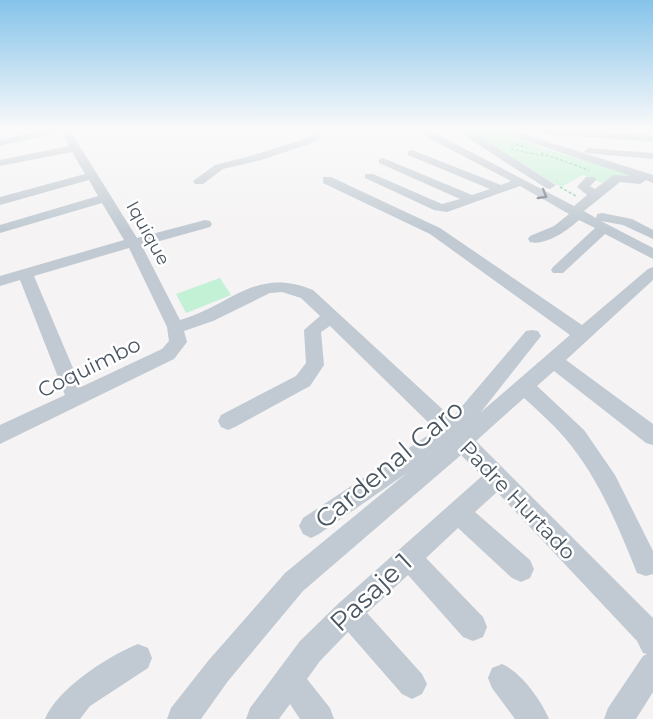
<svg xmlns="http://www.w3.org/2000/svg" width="653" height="719" viewBox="0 0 653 719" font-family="Montserrat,sans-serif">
<rect width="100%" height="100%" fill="#f5f3f3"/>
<g fill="#c3f1d5">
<path d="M465,129H490L545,149L639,176H612L602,183L583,175L561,187Z"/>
<path d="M220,278L231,295L186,313L176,294Z"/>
</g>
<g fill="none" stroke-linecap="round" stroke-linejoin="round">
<g stroke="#7ad0a6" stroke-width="1.5" stroke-dasharray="3 2" stroke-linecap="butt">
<path d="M516,144L527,148"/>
<path d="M511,149L544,156"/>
<path d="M541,153L589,170"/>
<path d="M560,187L576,196"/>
</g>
<g fill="#c1cad2" fill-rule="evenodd">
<path d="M0,129H6L0,133Z"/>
<path d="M45,129H69L137,238L205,220L210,221L212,224L210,227L142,246L180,320C231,306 255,266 313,290L452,418L526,331L532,330L538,331L541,336L481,412L570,335L430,234L323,183V177H331L440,228L582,325L648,269L653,267V280L566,360L653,424V445L646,443L554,371L537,386L584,430L615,475L653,551V574L646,576L637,573C618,526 598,476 564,437C552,423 538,411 524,398L476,441L653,618V692L636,719H604L608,708L643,656L647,654L643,653L637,641L497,492L475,512L530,560L534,569L530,578L521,582L512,578L458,528L426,558L483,617L487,627L483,637L473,641L463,637L408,575L367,613L422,674L427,684L422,694L412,699L402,694L348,632L320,661L307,679L330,708L334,719H300L290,704L279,719H246L250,708L300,641L339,603L482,476L461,455L303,591L228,681L201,719H167L171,708L208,661L285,573L407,473L319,534L311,538L303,534L299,526L303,518L436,430L330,326L321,332L324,365L310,386L235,427L228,430L221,427L218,421L221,415L296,376L306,363L304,330L320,316L301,298L282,292L270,293L213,321L184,331L187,342L174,359L0,444V425L65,395L20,280L0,286V276L124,240L102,203L0,233V225L98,196L89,180L0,205V197L85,174L72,152L0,166V160L69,146L61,132L0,146V140ZM129,248L167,327L169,341L162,349L81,387L34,276Z"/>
<path d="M89,129H100L102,133L93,135Z"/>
<path d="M312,129H322L321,137L315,142L261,160L223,169L203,184H195L193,181L215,165L254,155L307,138L311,136Z"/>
<path d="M411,129H425L450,141L574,206L587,195L577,187L586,177H594L596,180L590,186L595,189L613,175L631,176L491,129H508L653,175V183L646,180L640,184L620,182L584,211L596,218L597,214L602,213L632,219L653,230V239L623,225L601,221L653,248V259L605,234L563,273H553L551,270L553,267L595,228L579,220C568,230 546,246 530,242L528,239L530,236L554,226L569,214L520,186L447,212L434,210L365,178V174H373L442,204L460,199L379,163V159L383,158L472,195L490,189L408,155V151L412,150L501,185L511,181Z"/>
<path d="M454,129H467L556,185L550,189L546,188Z"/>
<path d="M518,129H568L653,136V142L523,132Z"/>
<path d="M589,148L653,153V159L585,153L584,151Z"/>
<path d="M138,644L148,648L152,658L148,668L90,706L80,719H45C57,689 108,656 138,644Z"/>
<path d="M502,664C521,672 541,700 549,719H515L492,688L488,678L492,668Z"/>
</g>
</g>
<defs><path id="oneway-chevron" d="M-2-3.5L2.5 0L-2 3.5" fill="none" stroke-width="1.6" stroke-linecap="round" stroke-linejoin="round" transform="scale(1.5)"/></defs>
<use stroke="#6e7983" href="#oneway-chevron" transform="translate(543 195) rotate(30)"/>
<linearGradient id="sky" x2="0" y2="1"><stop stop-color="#85c3ea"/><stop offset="0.56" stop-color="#fafafa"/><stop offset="1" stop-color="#fafafa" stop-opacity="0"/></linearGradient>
<rect width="653" height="230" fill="url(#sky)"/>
<g text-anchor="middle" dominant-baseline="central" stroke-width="5" stroke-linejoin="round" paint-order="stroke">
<g font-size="18" fill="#4a5661" stroke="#fff">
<text transform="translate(148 233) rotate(61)">Iquique</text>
</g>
<g font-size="21" fill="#4a5661" stroke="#fff">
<text transform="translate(89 367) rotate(-26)">Coquimbo</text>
<text transform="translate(518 500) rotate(46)">Padre Hurtado</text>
</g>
<g font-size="26" fill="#4a5661" stroke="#fff">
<text transform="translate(389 464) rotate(-40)">Cardenal Caro</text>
<text transform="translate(371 592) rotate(-43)">Pasaje 1</text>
</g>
</g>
</svg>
